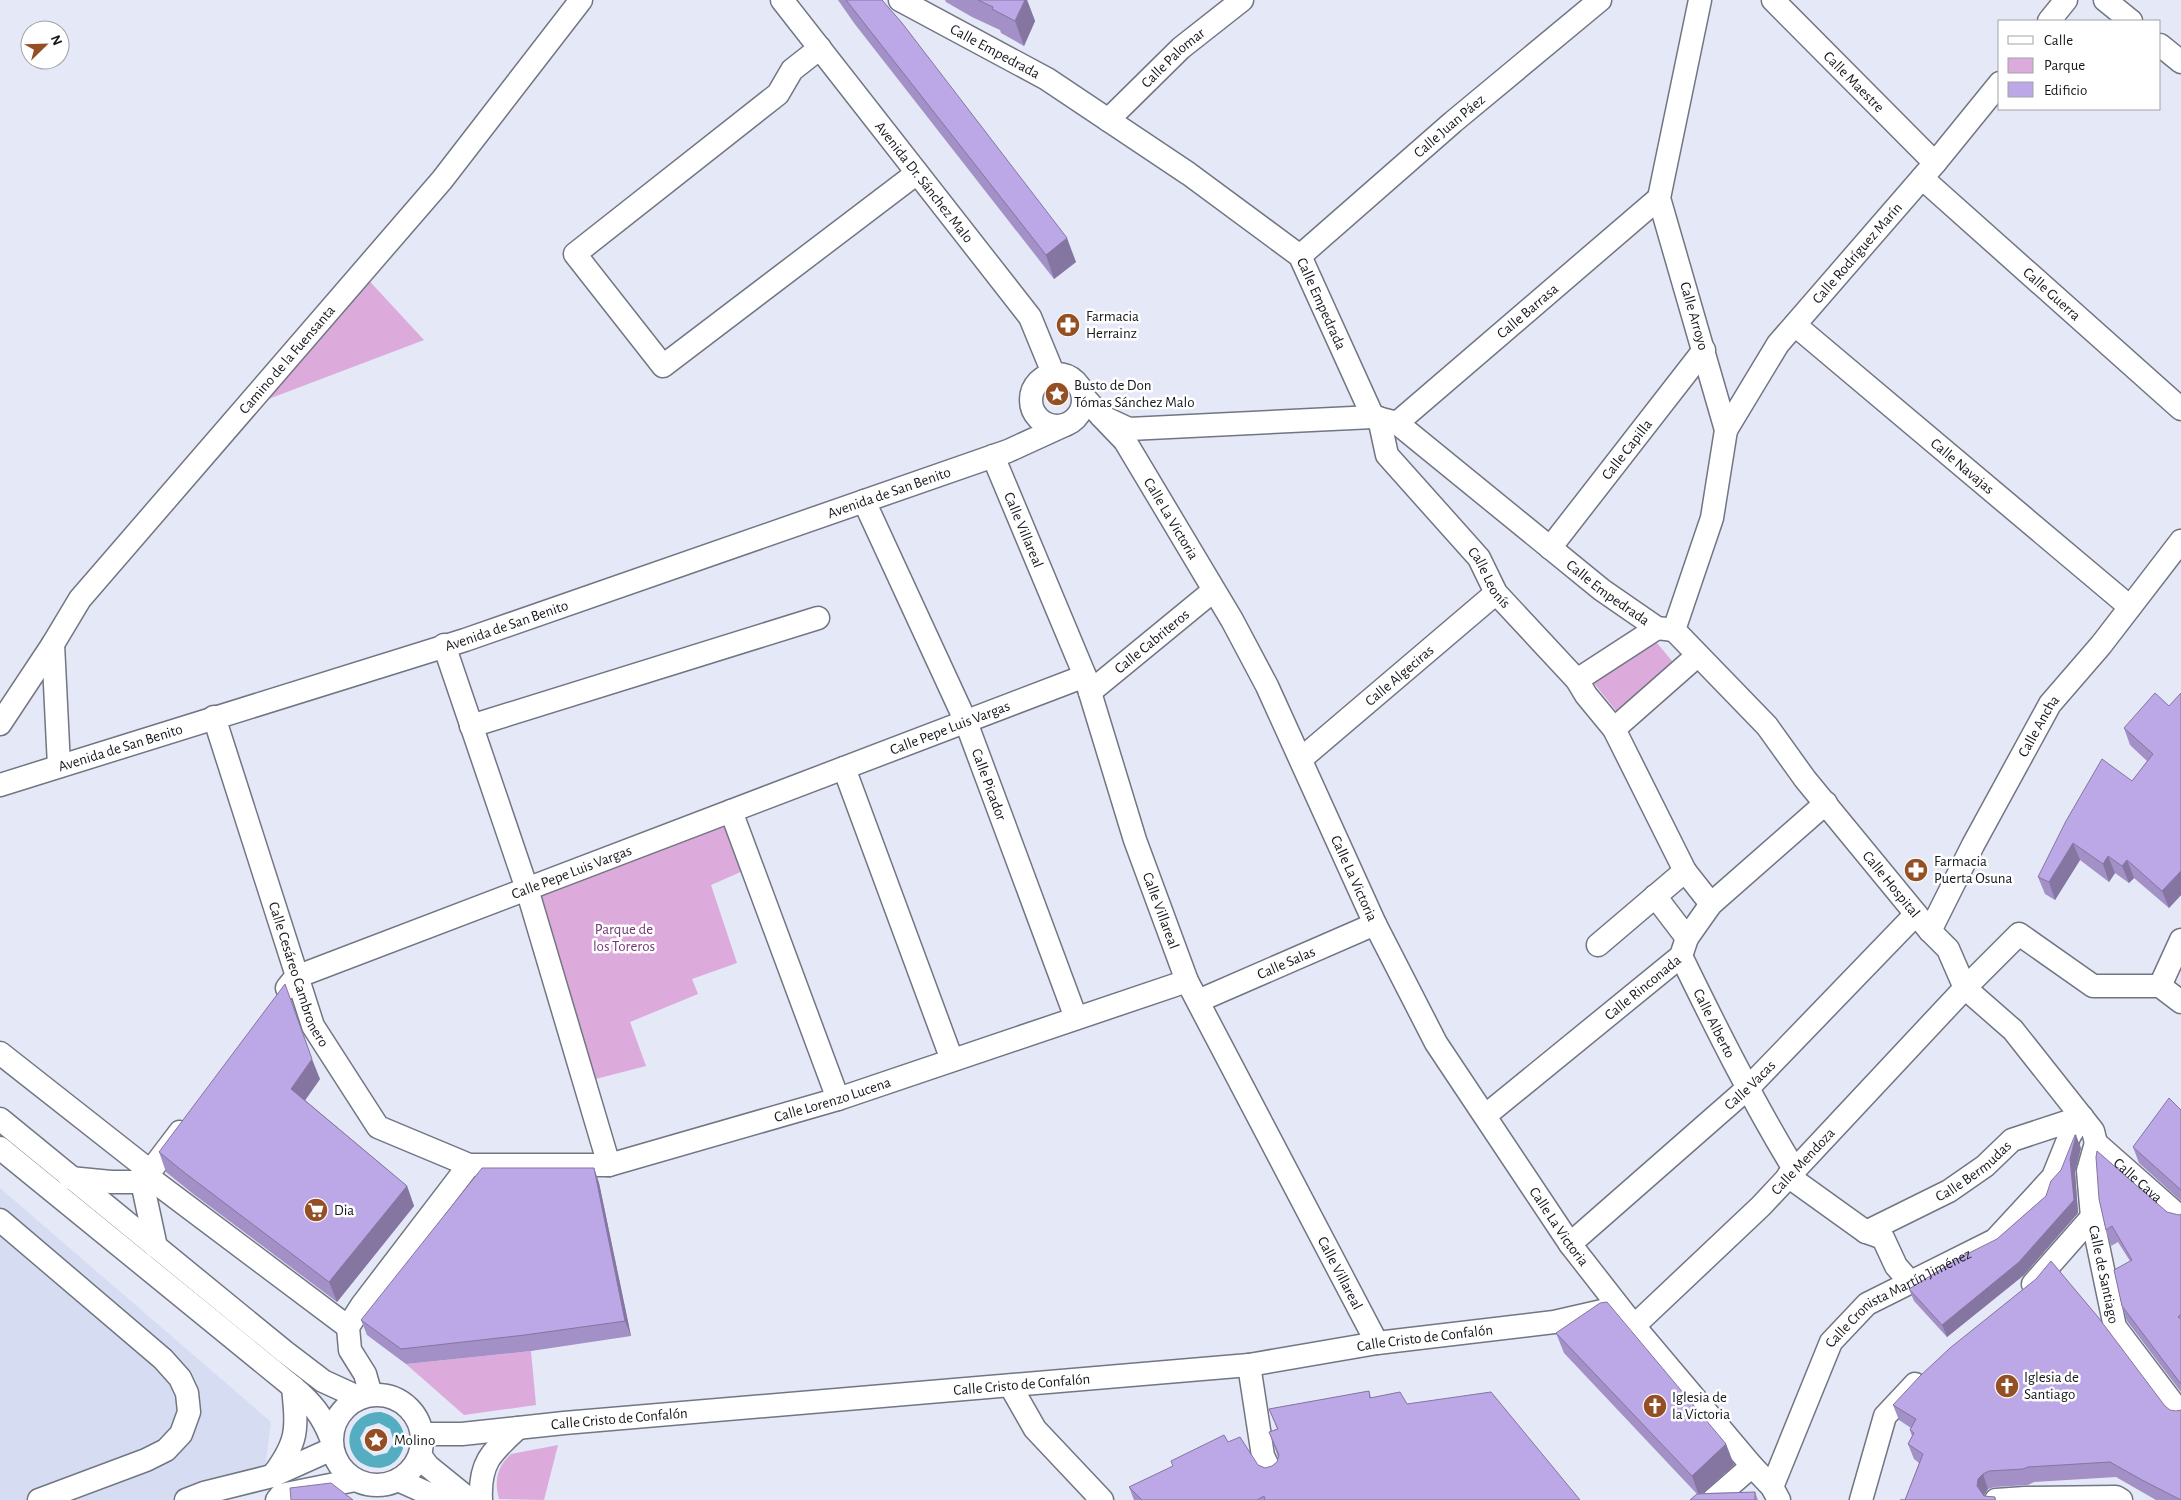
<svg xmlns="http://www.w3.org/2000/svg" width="2181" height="1500" viewBox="0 0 2181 1500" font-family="'Alegreya Sans',sans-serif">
<rect width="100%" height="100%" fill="#e4e8f7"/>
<path fill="#d6ddf3" d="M0,1188L271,1422L265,1469L186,1500H0Z"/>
<g fill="#ddaadc">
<path d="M362,273L424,340L245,408Z"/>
<path d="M1651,636L1678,668L1621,717L1589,677Z"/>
<path d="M731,811L752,867L711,885L737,963L692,979L698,994L630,1022L646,1066L584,1082L527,889Z"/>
<path d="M531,1351L536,1405L464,1415L406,1364Z"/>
<path d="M558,1445L544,1500L499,1499C494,1481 497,1466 511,1454Z"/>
</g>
<path fill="#55adc2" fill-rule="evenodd" d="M381,1412C419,1421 407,1475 371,1467C363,1465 357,1461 353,1454C342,1433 358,1411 381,1412ZM379,1423L390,1429L394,1442L387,1453L374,1456L363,1448L360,1438L366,1427Z"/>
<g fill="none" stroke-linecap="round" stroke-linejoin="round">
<g stroke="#717683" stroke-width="25">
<g id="minor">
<path id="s1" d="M782,0L1030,317L1053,373"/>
<path id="s2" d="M900,0L1047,79L1189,174L1300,256L1373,417L1397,423L1602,590L1657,628L1674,630"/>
<path id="s3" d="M1773,0L1935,163"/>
<path d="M2105,0L2131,21"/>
<path d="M2049,21L2066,0"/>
<path d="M2160,45L2181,62"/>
<path d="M820,48L792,70L778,94L575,254L663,366L917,173"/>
<path id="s4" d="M1108,120L1181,48L1242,0"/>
<path id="s5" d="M1922,178L2181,409"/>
<path id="s6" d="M1300,256L1453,122L1600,0"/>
<path id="s7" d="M1795,325L2130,607"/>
<circle cx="1057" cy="400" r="26"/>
<path d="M1084,397L1101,416L1129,429L1373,417"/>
<path id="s8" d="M1101,416L1125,441L1232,620L1267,686L1375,924L1436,1043L1570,1244L1634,1326L1752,1466L1772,1487L1779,1500"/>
<path id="s9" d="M1379,418L1387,455L1479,558L1496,593L1577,680L1586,695L1614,729"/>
<path id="s10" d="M1397,423L1659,198"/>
<path id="s11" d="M1726,430L1778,344L1935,163L2000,83"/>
<path id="s12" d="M993,456L1085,676L1135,840L1187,981L1377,1343"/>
<path id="s13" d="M864,501L966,722L1076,1018"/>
<path id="s14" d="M1550,548L1704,350"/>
<path id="s15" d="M1674,630L1767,726L1805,779L1930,931L1948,949L1965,988L2013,1030L2093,1131L2096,1143"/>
<path d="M1674,630L1712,518L1726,430L1659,198L1700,0"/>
<path d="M53,644L59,766"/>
<path d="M444,645L527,889L609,1165"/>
<path d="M1577,680L1657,628"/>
<path id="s16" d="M1090,692L1213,591"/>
<path id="s17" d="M214,717L313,1026L378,1127L469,1165H609L838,1099L1187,981"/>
<path id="s18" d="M0,724L53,644L80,599L442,180L581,0"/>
<path d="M471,726L818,618"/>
<path id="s19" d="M1301,759L1496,593"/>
<path d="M844,768L952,1060"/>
<path id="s20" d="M0,785L465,640L1008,451L1065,425"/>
<path d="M731,811L838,1099"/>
<path d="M1685,871L1614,729L1698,655"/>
<path d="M1655,896L1687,938"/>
<path id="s21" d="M1930,931L1973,845L2050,704L2101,645L2181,541"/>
<path d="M1598,945L1685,871L1711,904"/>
<path id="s22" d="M1681,956C1716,1028 1752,1100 1794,1169"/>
<path d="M2160,986L2181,940"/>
<path id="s23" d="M287,988L296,977L1085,676"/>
<path id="s24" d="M1198,1001L1375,924"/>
<path d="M0,1053L150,1171"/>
<path id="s25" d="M1486,1115L1681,956L1687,938L1711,904L1826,803"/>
<path d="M0,1119L285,1352L323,1381L360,1398"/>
<path id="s26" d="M2096,1143L2088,1171L2092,1217L2115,1327L2181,1414"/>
<path id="s27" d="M2096,1143L2181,1218"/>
<path d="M0,1148L293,1387C312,1403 322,1415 331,1438"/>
<path d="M1788,1176L1866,1232L1883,1238L1896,1266L1911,1283"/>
<path d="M70,1178L111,1182H155L348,1327"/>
<path d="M142,1182L180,1132"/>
<path d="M142,1182L156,1247"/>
<path d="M0,1220L163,1359L180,1378L187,1393L189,1412L181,1434L166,1450L146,1460L39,1500"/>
<path id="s28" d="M1866,1232L1949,1191L1985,1166L2012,1140L2082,1117"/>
<path id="s29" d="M1570,1244L1749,1087L1916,914"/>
<path d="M2033,1284L2092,1217"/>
<path id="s30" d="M1634,1326L1761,1206L1965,988L2019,934L2093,986H2160L2181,1002"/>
<path d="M1249,1365L1263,1456L1276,1483"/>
<path d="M1011,1387L1035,1429L1102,1500"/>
<circle cx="377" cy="1440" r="45"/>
<path d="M371,1395L365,1374L350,1350L348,1327L362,1305L469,1165"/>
<path id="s31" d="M422,1434H462L564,1423L1249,1365L1377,1343L1554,1322L1611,1309"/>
<path d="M420,1455L428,1466L470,1500"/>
<path d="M273,1475C299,1441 297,1428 293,1387"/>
<path d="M398,1480L443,1500"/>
<path id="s32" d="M1772,1487L1831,1342L1867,1304L1995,1240L2053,1177L2070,1135L2082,1117"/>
<path d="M186,1500L204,1493L272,1476L332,1449"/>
<path d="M277,1500L281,1495L355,1480"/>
<path d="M481,1500C479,1462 492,1452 518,1428"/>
<path d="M1713,1500L1752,1466"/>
<path d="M1861,1500L1885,1416L1915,1384"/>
<path d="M1996,1500L2025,1498L2116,1497L2121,1500"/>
</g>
</g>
<use href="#minor" stroke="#fff" stroke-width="22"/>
</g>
<g fill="#a290c6">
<path d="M838,0H882L1076,262L1054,279L854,23Z"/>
<path d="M945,0H1027L1035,21L1024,46L1001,33L1000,30L972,17L946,2Z"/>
<path d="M2181,693V895L2169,908L2134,878L2129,883L2115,873L2109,882L2080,860L2055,900L2045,894L2038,877L2132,781L2147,761L2130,745L2124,728L2169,706Z"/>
<path d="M320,1079L305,1100L407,1186L414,1206L337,1302L192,1193L166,1172L159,1152Z"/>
<path d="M2181,1110V1201L2139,1163L2133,1147Z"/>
<path d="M2081,1148L2075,1172L2078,1213L2024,1275L1947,1337L1914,1301L1909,1289L1997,1239L2046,1196Z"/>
<path d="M594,1168L599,1183L631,1336L531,1351L406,1364L367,1335L361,1320Z"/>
<path d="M2099,1199L2179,1215L2181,1214V1392L2127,1321L2122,1306L2130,1261L2118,1242L2111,1246L2106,1230Z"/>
<path d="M1556,1333L1726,1444L1734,1465L1702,1493L1755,1492L1758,1500H1690L1697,1494L1564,1353Z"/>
<path d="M1950,1348L2181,1500H2156L2116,1477L2034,1482L2028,1485L1995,1487L1988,1489L1984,1496L1995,1497L1996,1500H1900H1905L1919,1463L1914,1459L1908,1444L1912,1436L1910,1430L1911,1428L1899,1420L1893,1405Z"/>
<path d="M1369,1391L1371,1398L1407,1404L1580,1500H1134L1129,1487L1228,1442L1258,1465L1265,1468L1272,1466L1277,1462L1278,1457L1269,1432L1277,1429L1269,1409Z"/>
</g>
<g fill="#8476a1">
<path d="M1025,0H1027L1035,21L1024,46L1015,21Z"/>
<path d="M1067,238L1076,262L1054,279L1046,255Z"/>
<path d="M2073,843L2080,860L2055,900L2049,882Z"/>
<path d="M2108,856L2115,873L2109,882L2103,864Z"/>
<path d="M2127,860L2134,878L2129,883L2122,866Z"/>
<path d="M2181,871V895L2169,908L2162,891Z"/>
<path d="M312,1059L320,1079L299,1109L291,1089Z"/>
<path d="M2076,1135L2081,1148L2075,1172L2078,1213L2024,1275L1947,1337L1942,1325L2019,1262L2070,1159Z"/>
<path d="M594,1168L599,1183L631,1336L625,1321Z"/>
<path d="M407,1186L414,1206L337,1302L329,1282Z"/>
<path d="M1726,1444L1734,1465L1699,1496L1692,1476Z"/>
<path d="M1983,1474L1988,1489L1984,1495L1983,1500L1977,1486L1978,1479Z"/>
</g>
<g fill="#bca8e6" stroke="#8476a1">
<path d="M846,0H882L902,23L1067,238L1046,255Z"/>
<path d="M978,0H1025L1015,21L992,9L993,7Z"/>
<path d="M2155,693L2169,706L2181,693V871L2162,891L2127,860L2122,866L2108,856L2103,864L2073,843L2049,882L2038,877L2066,821L2102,759L2132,781L2153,754L2124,728Z"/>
<path d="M285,984L312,1059L291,1089L407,1186L329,1282L185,1173L159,1152Z"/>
<path d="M2169,1098L2181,1110V1190L2133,1147Z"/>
<path d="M2075,1135H2076L2070,1159L2074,1200L2019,1262L1942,1325L1909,1289L1961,1257L1997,1239L2046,1196L2051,1181L2061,1170Z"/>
<path d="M2097,1151L2167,1212L2179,1215L2181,1214V1314L2178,1317L2181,1319V1384L2122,1306L2114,1270L2132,1260L2112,1226L2106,1230L2099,1199L2096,1157Z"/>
<path d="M482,1168H594L625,1321L525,1335L401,1349L361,1320Z"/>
<path d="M2051,1261L2098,1317L2165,1406L2170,1410L2176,1411L2181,1410V1500L2142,1480L2110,1462L2028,1467L2023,1469L1989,1471L1983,1474L1978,1479L1977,1486L1984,1496L1995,1497V1500H1900H1905L1923,1454L1908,1444L1914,1433L1910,1430L1916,1419L1893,1405L1920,1376L1950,1348L2036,1279Z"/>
<path d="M1607,1302L1726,1444L1692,1476L1556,1333L1600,1303Z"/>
<path d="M1369,1391L1370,1398L1400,1392L1407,1404L1491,1392L1580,1500H1265L1264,1496L1257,1500H1142L1129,1487L1173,1466L1171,1461L1224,1435L1228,1442L1240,1437L1258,1465L1265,1468L1272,1466L1277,1462L1279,1455L1269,1432L1278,1429L1269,1409Z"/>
<path d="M331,1483L353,1500H291L290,1488Z"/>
<path d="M1755,1492V1500H1690L1697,1494Z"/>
</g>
<defs>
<g id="pharmacy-disc" transform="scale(1.25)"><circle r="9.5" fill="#944f25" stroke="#fff"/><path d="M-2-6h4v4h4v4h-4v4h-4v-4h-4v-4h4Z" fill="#fff"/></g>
<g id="sight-disc" transform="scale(1.25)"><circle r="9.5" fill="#944f25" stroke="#fff"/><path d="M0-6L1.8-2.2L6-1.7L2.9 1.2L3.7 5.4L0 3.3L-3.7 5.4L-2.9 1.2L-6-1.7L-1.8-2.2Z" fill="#fff"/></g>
<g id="supermarket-disc" transform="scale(1.25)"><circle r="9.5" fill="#944f25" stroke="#fff"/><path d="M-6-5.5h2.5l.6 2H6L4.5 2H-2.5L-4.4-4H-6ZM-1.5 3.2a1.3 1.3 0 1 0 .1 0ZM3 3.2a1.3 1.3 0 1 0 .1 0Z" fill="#fff"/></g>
<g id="church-disc" transform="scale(1.25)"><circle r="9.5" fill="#944f25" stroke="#fff"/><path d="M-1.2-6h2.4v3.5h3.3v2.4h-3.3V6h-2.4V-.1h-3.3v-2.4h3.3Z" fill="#fff"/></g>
</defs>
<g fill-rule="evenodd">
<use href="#pharmacy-disc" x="1068" y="325"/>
<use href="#sight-disc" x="1057" y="394"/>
<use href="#pharmacy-disc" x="1916" y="870"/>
<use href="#supermarket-disc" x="316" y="1210"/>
<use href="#church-disc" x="2007" y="1386"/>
<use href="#church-disc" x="1655" y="1406"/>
<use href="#sight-disc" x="376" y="1440"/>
</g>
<g text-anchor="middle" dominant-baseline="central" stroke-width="5" stroke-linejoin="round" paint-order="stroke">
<g font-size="15" fill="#16181d" stroke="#fff">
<text stroke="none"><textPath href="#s2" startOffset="108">Calle Empedrada</textPath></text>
<text stroke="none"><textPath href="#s4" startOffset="90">Calle Palomar</textPath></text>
<text stroke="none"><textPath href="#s3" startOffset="115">Calle Maestre</textPath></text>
<text stroke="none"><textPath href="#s6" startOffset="198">Calle Juan Páez</textPath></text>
<text stroke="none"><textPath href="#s1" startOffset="231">Avenida Dr. Sánchez Malo</textPath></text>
<text stroke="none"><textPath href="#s11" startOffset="221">Calle Rodríguez Marín</textPath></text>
<text stroke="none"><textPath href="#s5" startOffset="174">Calle Guerra</textPath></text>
<text stroke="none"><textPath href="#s2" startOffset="528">Calle Empedrada</textPath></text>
<text stroke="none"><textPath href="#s10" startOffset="172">Calle Barrasa</textPath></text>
<text transform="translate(1694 316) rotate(74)">Calle Arroyo</text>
<text stroke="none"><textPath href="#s18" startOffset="465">Camino de la Fuensanta</textPath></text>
<text stroke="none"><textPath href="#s14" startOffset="125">Calle Capilla</textPath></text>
<text stroke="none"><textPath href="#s7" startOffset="219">Calle Navajas</textPath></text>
<text stroke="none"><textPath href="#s20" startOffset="936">Avenida de San Benito</textPath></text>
<text stroke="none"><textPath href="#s8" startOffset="125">Calle La Victoria</textPath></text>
<text stroke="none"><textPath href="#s12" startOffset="80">Calle Villareal</textPath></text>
<text stroke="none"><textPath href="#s9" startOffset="198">Calle Leonís</textPath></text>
<text stroke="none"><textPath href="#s2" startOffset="948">Calle Empedrada</textPath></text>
<text stroke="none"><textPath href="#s20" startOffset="531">Avenida de San Benito</textPath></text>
<text stroke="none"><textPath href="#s16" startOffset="80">Calle Cabriteros</textPath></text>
<text stroke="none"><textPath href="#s19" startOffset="129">Calle Algeciras</textPath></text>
<text stroke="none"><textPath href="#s21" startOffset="232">Calle Ancha</textPath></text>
<text stroke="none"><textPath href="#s23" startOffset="714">Calle Pepe Luis Vargas</textPath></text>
<text stroke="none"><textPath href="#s20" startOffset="126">Avenida de San Benito</textPath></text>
<text stroke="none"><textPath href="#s13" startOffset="310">Calle Picador</textPath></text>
<text stroke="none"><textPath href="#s23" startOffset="309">Calle Pepe Luis Vargas</textPath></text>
<text stroke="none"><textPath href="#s8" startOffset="529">Calle La Victoria</textPath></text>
<text stroke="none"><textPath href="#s15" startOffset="335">Calle Hospital</textPath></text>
<text stroke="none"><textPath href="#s12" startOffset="485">Calle Villareal</textPath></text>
<text stroke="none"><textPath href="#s24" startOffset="96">Calle Salas</textPath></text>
<text stroke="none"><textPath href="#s17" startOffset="271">Calle Cesáreo Cambronero</textPath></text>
<text stroke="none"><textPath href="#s25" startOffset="202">Calle Rinconada</textPath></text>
<text stroke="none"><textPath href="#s22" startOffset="75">Calle Alberto</textPath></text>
<text stroke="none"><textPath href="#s29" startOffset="240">Calle Vacas</textPath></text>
<text stroke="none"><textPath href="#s17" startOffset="916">Calle Lorenzo Lucena</textPath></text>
<text stroke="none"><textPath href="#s30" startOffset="236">Calle Mendoza</textPath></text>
<text stroke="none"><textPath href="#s28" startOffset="124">Calle Bermudas</textPath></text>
<text stroke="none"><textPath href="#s27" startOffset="56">Calle Cava</textPath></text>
<text stroke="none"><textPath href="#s8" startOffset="934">Calle La Victoria</textPath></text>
<text stroke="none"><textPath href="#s12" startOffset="890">Calle Villareal</textPath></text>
<text stroke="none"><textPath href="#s26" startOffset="134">Calle de Santiago</textPath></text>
<text stroke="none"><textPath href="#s32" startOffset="238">Calle Cronista Martín Jiménez</textPath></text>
<text stroke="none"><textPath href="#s31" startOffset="1008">Calle Cristo de Confalón</textPath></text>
<text stroke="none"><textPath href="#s31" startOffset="602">Calle Cristo de Confalón</textPath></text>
<text stroke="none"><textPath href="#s31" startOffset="198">Calle Cristo de Confalón</textPath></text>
</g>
<g font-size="15" fill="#16181d" stroke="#fff" text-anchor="start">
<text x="1086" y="316">Farmacia<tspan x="1086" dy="17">Herrainz</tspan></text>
<text x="1074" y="385">Busto de Don<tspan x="1074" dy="17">Tómas Sánchez Malo</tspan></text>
<text x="1934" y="861">Farmacia<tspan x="1934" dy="17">Puerta Osuna</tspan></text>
<text x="334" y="1210">Dia</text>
<text x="2024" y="1377">Iglesia de<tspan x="2024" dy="17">Santiago</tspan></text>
<text x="1672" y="1397">Iglesia de<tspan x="1672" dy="17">la Victoria</tspan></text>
<text x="394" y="1440">Molino</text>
</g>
<g font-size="15" fill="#743875" stroke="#fff">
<text x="624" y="929">Parque de<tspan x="624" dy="17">los Toreros</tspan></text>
</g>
</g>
<rect x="1998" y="20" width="162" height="90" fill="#ffffff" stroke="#a2a3a5"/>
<rect x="2008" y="36" width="25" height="8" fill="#ffffff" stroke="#a2a3a5"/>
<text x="2044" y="45" font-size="15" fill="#16181d">Calle</text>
<rect x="2008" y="58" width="25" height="15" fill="#ddaadc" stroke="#a2a3a5"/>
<text x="2044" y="70" font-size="15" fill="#16181d">Parque</text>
<rect x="2008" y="82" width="25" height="15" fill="#bca8e6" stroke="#a2a3a5"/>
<text x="2044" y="95" font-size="15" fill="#16181d">Edificio</text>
<g transform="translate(45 45) rotate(67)"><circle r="24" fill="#ffffff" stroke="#a2a3a5"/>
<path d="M0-4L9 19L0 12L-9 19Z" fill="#944f25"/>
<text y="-8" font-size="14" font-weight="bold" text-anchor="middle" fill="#16181d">N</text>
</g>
</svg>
